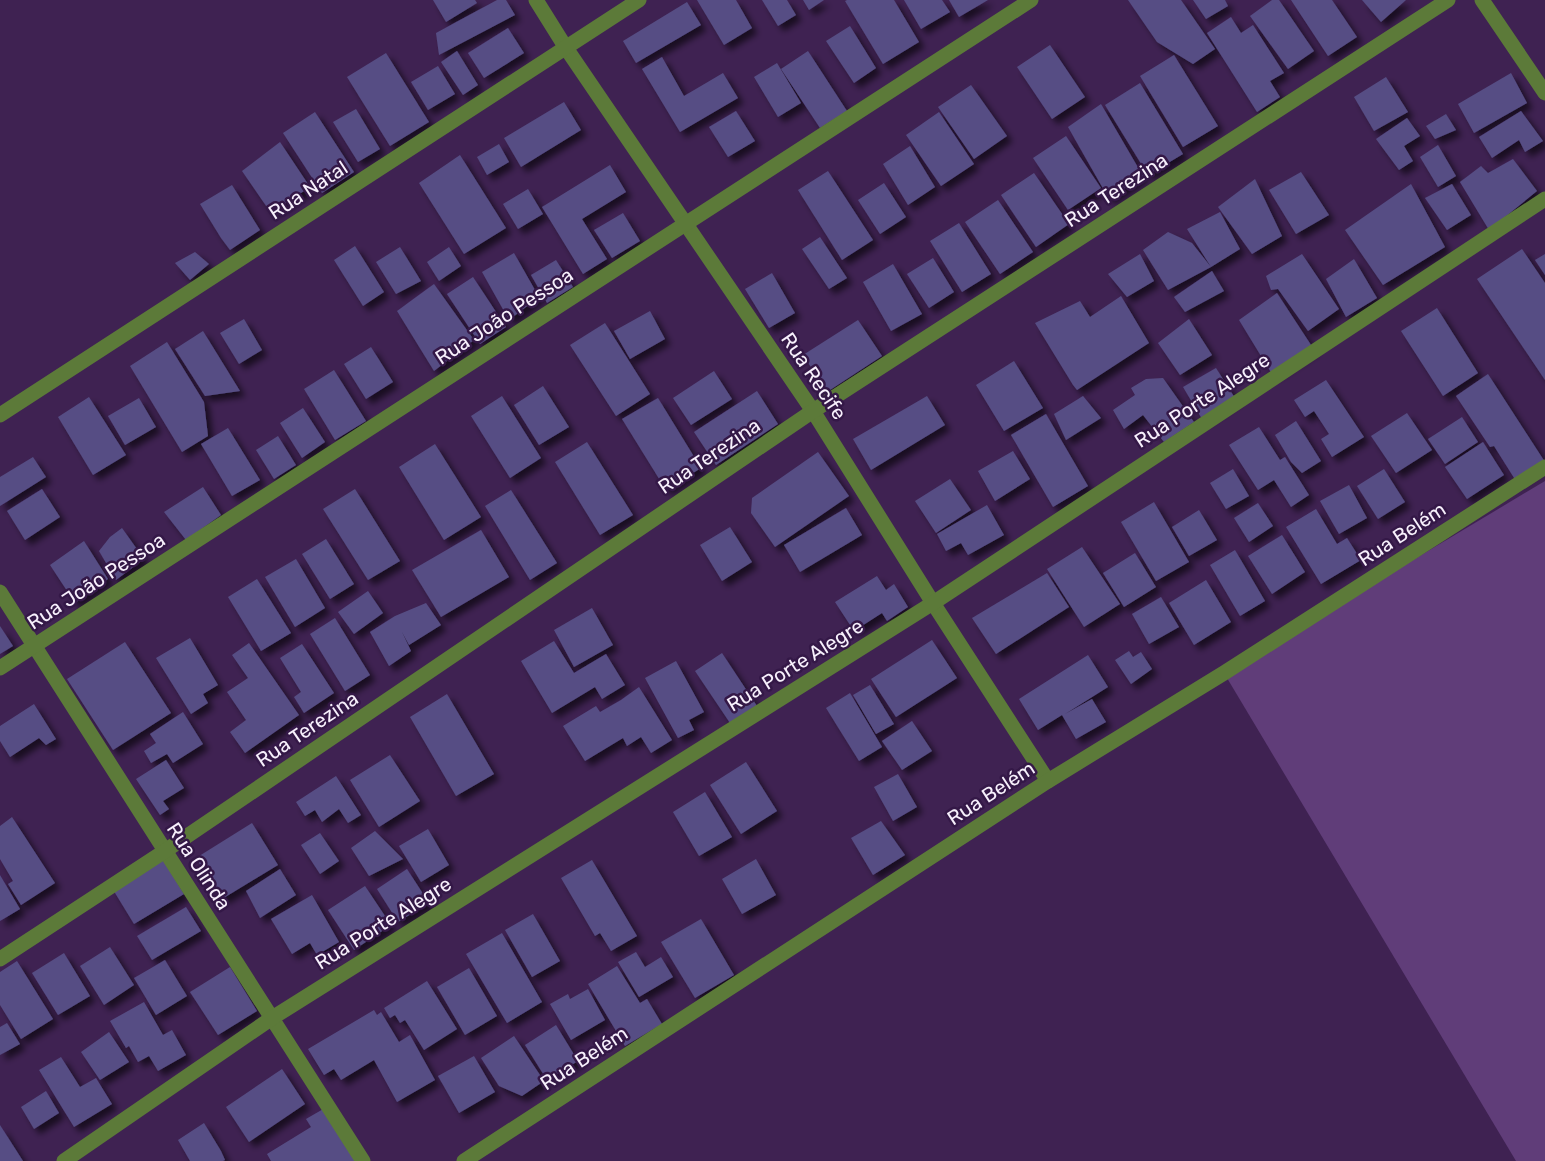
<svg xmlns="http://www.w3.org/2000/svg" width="1545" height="1161" viewBox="0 0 1545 1161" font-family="Rubik,sans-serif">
<defs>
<filter id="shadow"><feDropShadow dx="5.5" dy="5.5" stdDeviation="3" flood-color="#0009"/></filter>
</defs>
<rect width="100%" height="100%" fill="#3f2252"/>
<path fill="#603d79" d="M1545,481V1161H1516L1224,673Z"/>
<g fill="#564e84" filter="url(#shadow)">
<path d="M433,0H475L477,3L446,22Z"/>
<path d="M497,0H506L515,15L439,55L436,33Z"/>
<path d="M697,0H736L752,28L724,45Z"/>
<path d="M762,0H787L796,15L778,26Z"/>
<path d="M803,0H824L809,10Z"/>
<path d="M847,0H894L919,42L883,64L845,1Z"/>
<path d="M904,0H942L950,12L921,29Z"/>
<path d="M949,0H988L959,17Z"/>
<path d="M1128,0H1181L1215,49L1193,64L1157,42Z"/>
<path d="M1193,0H1225L1228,6L1206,19Z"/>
<path d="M1272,0H1279L1314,51L1288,69L1250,16Z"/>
<path d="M1291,0H1332L1357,37L1328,56Z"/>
<path d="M1362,0H1406L1381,22Z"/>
<path d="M687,2L701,25L636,63L623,41Z"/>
<path d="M1231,17L1241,33L1253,25L1284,73L1270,81L1280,97L1257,112L1207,33Z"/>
<path d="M850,26L876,68L854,83L826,41Z"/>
<path d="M508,28L524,53L484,78L468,53Z"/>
<path d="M1050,45L1085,97L1052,119L1017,67Z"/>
<path d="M457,51L478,85L463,95L441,62Z"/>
<path d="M808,51L847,111L820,128L781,69Z"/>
<path d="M386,53L429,122L390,146L347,77Z"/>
<path d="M1174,55L1218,126L1183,147L1140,76Z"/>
<path d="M662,57L684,96L723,73L738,98L680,132L642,69Z"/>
<path d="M777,63L801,103L778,117L754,77Z"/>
<path d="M438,66L455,94L428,110L411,82Z"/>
<path d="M1511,73L1527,103L1474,133L1458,104Z"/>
<path d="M1386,77L1408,112L1374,131L1354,97Z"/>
<path d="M1140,83L1183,154L1148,175L1105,105Z"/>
<path d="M971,85L1007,136L974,159L938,107Z"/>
<path d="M564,102L581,130L521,167L504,138Z"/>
<path d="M1101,104L1143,176L1109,199L1068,127Z"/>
<path d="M356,109L380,149L358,162L333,122Z"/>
<path d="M736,111L755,141L728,157L709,127Z"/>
<path d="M1521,111L1543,141L1525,152L1519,140L1492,158L1479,137Z"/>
<path d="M315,112L354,172L322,193L283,133Z"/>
<path d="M939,112L974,164L941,186L906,135Z"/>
<path d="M1446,114L1456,130L1435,139L1426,126Z"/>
<path d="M1407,118L1420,136L1404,146L1413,161L1399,170L1376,139Z"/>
<path d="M1066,136L1101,188L1068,210L1033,158Z"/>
<path d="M280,142L310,187L271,213L242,171Z"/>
<path d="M499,144L509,162L487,175L477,157Z"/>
<path d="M1438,145L1456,176L1438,187L1420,157Z"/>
<path d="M910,146L935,187L908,205L883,164Z"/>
<path d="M460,155L506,228L464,254L419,183Z"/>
<path d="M1513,159L1537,191L1489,230L1460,182L1481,166L1488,173Z"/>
<path d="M610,165L626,192L582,219L607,259L583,274L542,207Z"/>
<path d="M828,171L873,240L842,260L798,190Z"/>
<path d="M1301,172L1329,215L1296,234L1269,190Z"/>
<path d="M1034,173L1069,224L1036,247L1001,195Z"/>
<path d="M1255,179L1282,236L1252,254L1218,207Z"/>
<path d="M884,183L906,217L880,234L858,200Z"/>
<path d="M1411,184L1445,247L1383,285L1345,230Z"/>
<path d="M1452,184L1471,215L1447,230L1425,198Z"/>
<path d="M232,185L260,230L230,250L221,238L200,204Z"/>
<path d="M528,189L543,214L518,229L503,204Z"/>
<path d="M998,200L1033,252L1000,274L965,222Z"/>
<path d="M1220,212L1240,249L1211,267L1168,290L1143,250L1168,232L1192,243L1211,267L1187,229Z"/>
<path d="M623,213L640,241L612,258L594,230Z"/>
<path d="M959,223L991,274L962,292L930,241Z"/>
<path d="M820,237L847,278L829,289L802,249Z"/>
<path d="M355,246L384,292L363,306L334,260Z"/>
<path d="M400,247L421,281L396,294L376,262Z"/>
<path d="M449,247L461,266L439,281L427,262Z"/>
<path d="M1522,249L1545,283V380L1477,279Z"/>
<path d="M195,252L209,264L190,280L175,263Z"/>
<path d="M514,253L539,297L509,320L482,272Z"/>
<path d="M1140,254L1154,281L1127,297L1108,274Z"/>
<path d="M1302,254L1339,309L1308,331L1278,289L1271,290L1266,276Z"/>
<path d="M1545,254V275L1535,260Z"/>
<path d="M933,258L954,292L929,308L907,274Z"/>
<path d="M1354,259L1377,298L1346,317L1326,279Z"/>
<path d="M556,260L573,287L547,303L531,275Z"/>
<path d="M893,264L922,314L891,331L863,282Z"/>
<path d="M1212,271L1224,291L1185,312L1174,297Z"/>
<path d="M772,273L795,313L769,328L745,289Z"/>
<path d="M473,277L506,327L480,344L447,294Z"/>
<path d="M434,284L474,340L434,371L397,311Z"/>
<path d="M1277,293L1313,348L1272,374L1239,320Z"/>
<path d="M1121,296L1149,343L1077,390L1073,385L1035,323L1080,301L1090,317Z"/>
<path d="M1437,308L1478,373L1443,396L1401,331Z"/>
<path d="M650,311L665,339L630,359L614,331Z"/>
<path d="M244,319L262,350L239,364L220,333Z"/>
<path d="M1189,319L1212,355L1180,375L1158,343Z"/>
<path d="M858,320L882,356L827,392L803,355Z"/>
<path d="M605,323L650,394L616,416L570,345Z"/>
<path d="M203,331L240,391L205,396L175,349Z"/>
<path d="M167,342L204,402L208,436L182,452L130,366Z"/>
<path d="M371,347L393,382L366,399L344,364Z"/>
<path d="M1014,361L1043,408L1004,431L976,385Z"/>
<path d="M1216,368L1235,398L1202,419L1183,387Z"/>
<path d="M334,370L366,421L335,440L304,389Z"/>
<path d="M714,371L732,399L691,425L673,398Z"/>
<path d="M1488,374L1545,462L1516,481L1494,446L1490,447L1456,396Z"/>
<path d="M1163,378L1194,422L1164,442L1143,415L1124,429L1113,410L1135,395L1131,388L1146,379Z"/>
<path d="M1326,380L1364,437L1332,457L1321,439L1329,434L1314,411L1305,417L1294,400Z"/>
<path d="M543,386L569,427L539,445L514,405Z"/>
<path d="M757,391L778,424L716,465L694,432Z"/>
<path d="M502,396L541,458L510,478L471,416Z"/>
<path d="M927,396L945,425L871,470L853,439Z"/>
<path d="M1083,396L1101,418L1066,440L1054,414Z"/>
<path d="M89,397L126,455L93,475L58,417Z"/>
<path d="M139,398L156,427L125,445L108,416Z"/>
<path d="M658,398L701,468L666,490L622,419Z"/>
<path d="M303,408L325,442L302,458L280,423Z"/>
<path d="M1407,413L1432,450L1396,473L1371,436Z"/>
<path d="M1046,414L1088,486L1053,507L1011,435Z"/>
<path d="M1462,417L1478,442L1445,464L1428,439Z"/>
<path d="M1296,421L1321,461L1302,473L1291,462L1275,435Z"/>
<path d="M1259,427L1280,460L1285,457L1309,495L1291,507L1274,480L1258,490L1229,445Z"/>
<path d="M228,428L260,480L232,496L201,444Z"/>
<path d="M278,436L296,465L274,479L256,450Z"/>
<path d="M587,442L633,515L600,535L555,462Z"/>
<path d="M1483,442L1504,475L1467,499L1445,467Z"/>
<path d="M435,444L481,517L444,540L399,467Z"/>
<path d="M1013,451L1030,479L995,501L978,471Z"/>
<path d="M818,452L849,496L775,547L751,513L752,498Z"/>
<path d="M33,457L46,477L0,506V477Z"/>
<path d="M1233,469L1249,496L1226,509L1210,483Z"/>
<path d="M1384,469L1405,502L1378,519L1357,486Z"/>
<path d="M950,479L971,510L936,533L915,501Z"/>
<path d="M1349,485L1367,518L1339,534L1320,501Z"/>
<path d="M203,487L221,515L186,540L164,512Z"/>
<path d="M42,489L60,517L25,540L7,511Z"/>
<path d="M355,489L400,561L368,580L323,509Z"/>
<path d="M511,490L557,563L530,580L485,506Z"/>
<path d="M1154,502L1189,562L1156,581L1121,522Z"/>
<path d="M1258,503L1273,526L1249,542L1234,518Z"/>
<path d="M987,505L1004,535L968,555L961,543L946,551L937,534Z"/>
<path d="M846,508L862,535L800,572L784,545Z"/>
<path d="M1316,509L1337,544L1347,538L1361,560L1321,584L1286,527Z"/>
<path d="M1199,510L1217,540L1189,556L1172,527Z"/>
<path d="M730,527L752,562L722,581L700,545Z"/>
<path d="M122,528L144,559L116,580L99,551L110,537Z"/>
<path d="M481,530L509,577L441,617L412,570Z"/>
<path d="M1282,535L1305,572L1272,594L1248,556Z"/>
<path d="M326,539L354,584L330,599L302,554Z"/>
<path d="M84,541L108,579L75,603L50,565Z"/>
<path d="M1082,547L1120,604L1084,627L1047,569Z"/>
<path d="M1235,550L1265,601L1240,616L1210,565Z"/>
<path d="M1135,553L1156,587L1124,607L1103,573Z"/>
<path d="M296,559L325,608L295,627L265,577Z"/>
<path d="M1047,573L1069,607L996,654L972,618Z"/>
<path d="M877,576L886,590L894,584L908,607L887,621L882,613L854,631L835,602Z"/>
<path d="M257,579L291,633L261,651L228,597Z"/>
<path d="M1206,580L1231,622L1194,645L1169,603Z"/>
<path d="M368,591L383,613L354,634L338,612Z"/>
<path d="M1161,597L1179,627L1149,644L1132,614Z"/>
<path d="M426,603L441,625L409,645L402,632L411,651L389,666L370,632L395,616Z"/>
<path d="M592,608L613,645L574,667L554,630Z"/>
<path d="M335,618L370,675L345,691L310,634Z"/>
<path d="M0,626L13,646L0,654Z"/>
<path d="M190,638L218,685L203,694L208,703L191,714L156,658Z"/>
<path d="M932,640L957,678L896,717L871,679Z"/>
<path d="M554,641L574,673L606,654L625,685L602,699L595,687L552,713L521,661Z"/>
<path d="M125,642L171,713L113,750L67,679Z"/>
<path d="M249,643L299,715L245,753L230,732L246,720L227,692L248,678L232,655Z"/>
<path d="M302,644L334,693L304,713L294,697L301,692L280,658Z"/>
<path d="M1129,651L1133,657L1141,652L1152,669L1131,684L1115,660Z"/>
<path d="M722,653L757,706L730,723L695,671Z"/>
<path d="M1088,655L1108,687L1065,714L1092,699L1106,722L1076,739L1062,715L1038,730L1019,699Z"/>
<path d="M676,661L704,712L689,720L694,730L678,738L645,678Z"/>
<path d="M870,685L894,724L876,734L853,695Z"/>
<path d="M639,687L672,740L651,753L641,737L627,746L623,738L585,761L563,726L596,706L600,712L621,700Z"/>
<path d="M850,693L882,747L859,761L826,708Z"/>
<path d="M447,694L494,774L456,796L410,717Z"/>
<path d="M34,704L56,739L46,745L39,738L10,757L0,741V726Z"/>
<path d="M183,712L203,744L173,763L167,754L151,763L144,751L156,743L150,734Z"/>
<path d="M912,721L932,751L902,770L882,741Z"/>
<path d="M390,755L420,801L379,827L350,780Z"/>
<path d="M166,760L184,788L163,801L169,809L160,815L136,779Z"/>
<path d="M746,762L777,811L741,834L710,785Z"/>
<path d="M898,774L917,807L893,821L874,787Z"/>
<path d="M336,776L361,815L348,823L339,809L322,822L315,810L305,816L296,802Z"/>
<path d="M705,792L732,837L699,856L673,812Z"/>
<path d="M12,817L55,883L21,905L8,884L13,881L0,859V826Z"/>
<path d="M881,821L905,855L873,875L851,838Z"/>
<path d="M252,823L278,865L222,899L196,858Z"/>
<path d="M428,829L449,865L421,882L399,846Z"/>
<path d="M375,831L403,859L369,876L351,848Z"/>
<path d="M320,833L339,861L320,874L301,845Z"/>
<path d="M162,858L184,894L134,924L112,888Z"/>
<path d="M756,859L776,895L742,914L722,879Z"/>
<path d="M592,860L637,936L611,951L600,933L595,936L561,878Z"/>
<path d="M280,869L296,895L260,918L246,891Z"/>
<path d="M407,869L429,903L398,922L377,889Z"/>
<path d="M0,875L20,909L0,921Z"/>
<path d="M365,886L391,925L354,950L328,910Z"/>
<path d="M312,895L339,942L317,955L310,943L292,954L271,919Z"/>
<path d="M186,907L201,931L152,960L137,936Z"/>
<path d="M533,914L560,961L532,977L505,930Z"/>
<path d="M701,919L734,975L695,998L661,942Z"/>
<path d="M502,933L542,1002L507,1023L466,954Z"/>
<path d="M110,947L134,985L104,1005L80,966Z"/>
<path d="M636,952L645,967L661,957L673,977L639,997L618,962Z"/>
<path d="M64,953L90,996L58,1015L32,973Z"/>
<path d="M165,960L187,996L156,1015L134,978Z"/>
<path d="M17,961L53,1019L21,1039L0,1005V972Z"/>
<path d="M617,966L640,1003L647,999L662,1024L625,1046L588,984Z"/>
<path d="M230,967L257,1011L218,1035L190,992Z"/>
<path d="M469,968L497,1016L465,1035L437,987Z"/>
<path d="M427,981L457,1029L424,1050L405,1020L400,1023L395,1015L390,1018L384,1008Z"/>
<path d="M588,989L605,1020L571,1040L550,1004L568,994L570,999Z"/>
<path d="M144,1002L163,1035L172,1030L186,1055L158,1071L149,1056L138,1062L129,1046L126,1048L110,1021Z"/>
<path d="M374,1010L377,1015L381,1012L399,1042L410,1035L435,1080L397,1102L374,1060L341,1080L334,1069L324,1075L308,1049Z"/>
<path d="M7,1023L20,1044L0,1055V1027Z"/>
<path d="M556,1025L578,1061L547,1080L525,1045Z"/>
<path d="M109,1032L129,1062L100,1080L81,1052Z"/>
<path d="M514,1036L544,1081L522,1096L499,1086L481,1058Z"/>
<path d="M474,1056L495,1092L459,1113L438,1076Z"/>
<path d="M61,1057L80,1087L96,1078L112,1104L74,1127L39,1070Z"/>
<path d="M282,1069L305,1104L249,1142L226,1107Z"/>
<path d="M46,1091L59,1113L34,1129L21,1107Z"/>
<path d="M325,1108L356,1161H271L267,1154L311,1127L306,1119Z"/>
<path d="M204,1123L221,1151L225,1160L223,1161H190L178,1140Z"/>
<path d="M0,1125L23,1161H0Z"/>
</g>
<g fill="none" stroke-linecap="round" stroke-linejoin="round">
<g stroke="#5c7a39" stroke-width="15">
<path d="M536,0L566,48L813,411L933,603L1048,781"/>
<path d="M1482,0L1545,93"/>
<path d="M0,415L639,0"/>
<path d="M0,592L363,1161"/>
<path d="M0,668L1031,0"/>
<path d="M0,959L165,851L813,411L1448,0"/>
<path d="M64,1161L272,1018L933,603L1545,199"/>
<path d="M464,1161L1048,781L1224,673L1545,467"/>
</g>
</g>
<g text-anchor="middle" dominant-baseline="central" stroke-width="5" stroke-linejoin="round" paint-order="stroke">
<g font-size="20" fill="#f7f0fc" stroke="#341847">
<text transform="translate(308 190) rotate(-33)">Rua Natal</text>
<text transform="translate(1116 190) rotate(-33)">Rua Terezina</text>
<text transform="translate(504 316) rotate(-33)">Rua João Pessoa</text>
<text transform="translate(814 376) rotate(56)">Rua Recife</text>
<text transform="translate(1202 400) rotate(-33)">Rua Porte Alegre</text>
<text transform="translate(709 456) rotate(-34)">Rua Terezina</text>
<text transform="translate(1402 534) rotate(-33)">Rua Belém</text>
<text transform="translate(96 581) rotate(-33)">Rua João Pessoa</text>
<text transform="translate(795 665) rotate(-32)">Rua Porte Alegre</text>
<text transform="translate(307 729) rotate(-34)">Rua Terezina</text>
<text transform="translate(991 793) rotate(-33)">Rua Belém</text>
<text transform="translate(199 866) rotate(57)">Rua Olinda</text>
<text transform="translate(383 923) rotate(-32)">Rua Porte Alegre</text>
<text transform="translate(584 1058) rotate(-33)">Rua Belém</text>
</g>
</g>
</svg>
